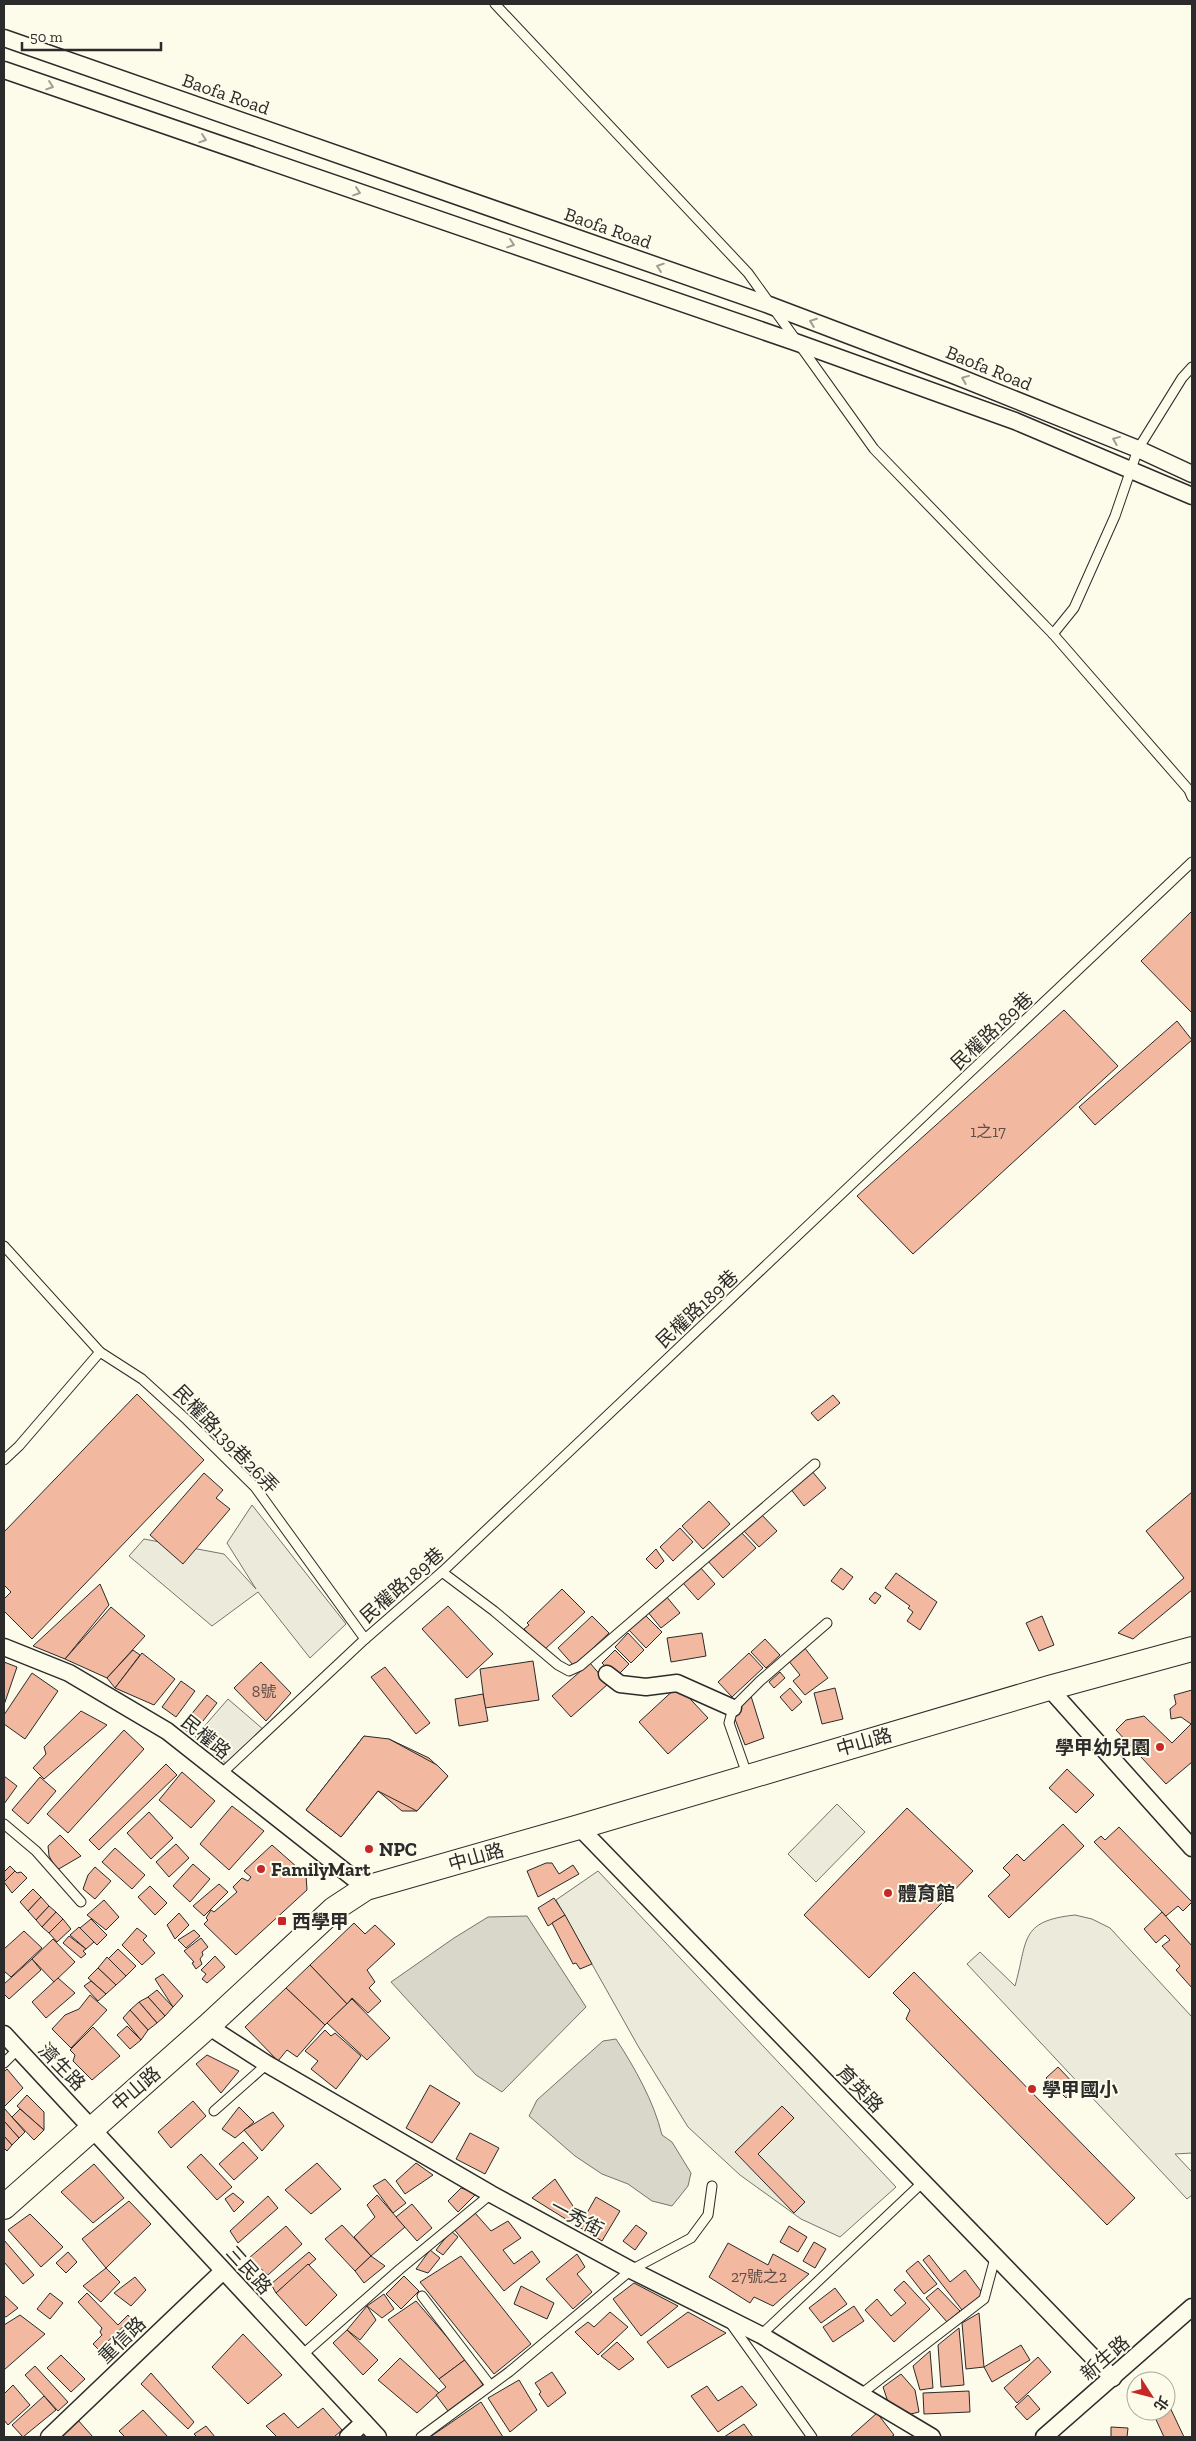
<svg xmlns="http://www.w3.org/2000/svg" width="1196" height="2441" viewBox="0 0 1196 2441" font-family="'Zilla Slab','Noto Sans TC',serif">
<rect width="100%" height="100%" fill="#fdfbea"/>
<g fill="#ecebdb" stroke="#74746e">
<path d="M252,1505L346,1624L310,1658L258,1592L212,1626L129,1556L144,1539L224,1554L256,1589L227,1543Z"/>
<path d="M228,1699L264,1730L228,1765L195,1737Z"/>
<path d="M837,1804L865,1832L816,1882L788,1854Z"/>
<path d="M598,1871L896,2187L840,2237L801,2219L740,2175L688,2127L638,2046L556,1900Z"/>
<path d="M1075,1915L1092,1919L1110,1928L1192,2017V2153L1175,2154L1192,2172V2195L1187,2199L967,1964L980,1952L1015,1986C1028,1940 1019,1921 1075,1915Z"/>
</g>
<g fill="#d8d7c9" stroke="#74746e">
<path d="M527,1916L586,2007L502,2092L476,2075L391,1982L454,1938L488,1917Z"/>
<path d="M616,2039C635,2068 654,2102 662,2135L672,2142L691,2173L688,2186L672,2206L652,2201L628,2184L602,2174L575,2156L529,2116L537,2100L603,2041Z"/>
</g>
<g fill="#f2b8a0" stroke="#2b2b2b">
<path d="M1192,911V1013L1141,961Z"/>
<path d="M1064,1010L1118,1066L913,1254L857,1196Z"/>
<path d="M1177,1021L1192,1040L1095,1125L1079,1107Z"/>
<path d="M137,1394L204,1460L32,1639L4,1611V1599L11,1592L4,1585V1532Z"/>
<path d="M833,1395L840,1403L818,1421L811,1413Z"/>
<path d="M811,1470L826,1488L804,1506L790,1488Z"/>
<path d="M204,1473L223,1490L216,1498L230,1509L183,1564L150,1535Z"/>
<path d="M1192,1492V1590L1133,1639L1118,1633L1184,1578L1146,1531Z"/>
<path d="M709,1501L730,1524L703,1549L682,1526Z"/>
<path d="M761,1514L777,1531L759,1547L743,1530Z"/>
<path d="M680,1528L693,1542L673,1561L660,1547Z"/>
<path d="M740,1531L756,1548L723,1578L707,1560Z"/>
<path d="M656,1549L664,1561L656,1569L646,1559Z"/>
<path d="M700,1567L715,1584L698,1600L683,1583Z"/>
<path d="M841,1568L853,1577L843,1590L831,1581Z"/>
<path d="M896,1573L937,1602L920,1630L907,1621L913,1612L908,1608L910,1606L885,1588Z"/>
<path d="M100,1584L109,1605L65,1659L33,1646Z"/>
<path d="M562,1589L585,1612L544,1650L524,1629L529,1625L527,1623Z"/>
<path d="M875,1592L881,1596L875,1604L869,1599Z"/>
<path d="M666,1596L680,1613L661,1628L647,1611Z"/>
<path d="M448,1606L493,1654L467,1678L422,1629Z"/>
<path d="M111,1607L145,1636L107,1678L65,1659Z"/>
<path d="M645,1615L662,1632L646,1648L629,1630Z"/>
<path d="M592,1616L609,1633L574,1666L558,1648Z"/>
<path d="M1042,1616L1054,1645L1039,1651L1026,1623Z"/>
<path d="M628,1633L644,1650L631,1663L615,1647Z"/>
<path d="M702,1633L706,1656L671,1662L667,1638Z"/>
<path d="M765,1639L780,1655L766,1668L751,1652Z"/>
<path d="M804,1647L828,1678L805,1695L793,1681L800,1675L788,1660Z"/>
<path d="M133,1650L140,1655L115,1688L107,1678Z"/>
<path d="M615,1650L629,1664L616,1677L602,1663Z"/>
<path d="M142,1653L175,1679L154,1705L115,1688Z"/>
<path d="M749,1653L763,1668L732,1697L718,1682Z"/>
<path d="M533,1661L539,1700L485,1708L480,1669Z"/>
<path d="M4,1662L17,1667L4,1705Z"/>
<path d="M261,1662L291,1693L266,1721L234,1688Z"/>
<path d="M590,1663L608,1684L571,1717L552,1696Z"/>
<path d="M385,1667L430,1723L416,1734L371,1677Z"/>
<path d="M780,1672L785,1678L774,1688L769,1682Z"/>
<path d="M32,1673L58,1691L25,1739L4,1724V1715Z"/>
<path d="M181,1681L195,1691L176,1717L162,1707Z"/>
<path d="M678,1686L708,1718L668,1754L639,1722Z"/>
<path d="M790,1688L802,1702L792,1711L780,1697Z"/>
<path d="M835,1688L843,1719L822,1724L814,1693Z"/>
<path d="M1192,1690V1762L1166,1784L1116,1730L1126,1720L1144,1716L1172,1743L1191,1724L1181,1717L1171,1719L1170,1709L1176,1704L1174,1695Z"/>
<path d="M483,1694L488,1721L459,1726L455,1699Z"/>
<path d="M207,1695L217,1703L192,1735L181,1727Z"/>
<path d="M751,1696L764,1738L745,1745L733,1714Z"/>
<path d="M81,1711L107,1725L44,1779L33,1768L46,1754L44,1747Z"/>
<path d="M124,1730L144,1749L68,1833L47,1814Z"/>
<path d="M364,1736L379,1744L389,1739L429,1758L448,1776L417,1811H402L378,1791L341,1837L306,1810Z"/>
<path d="M364,1736L389,1739L437,1765L448,1776L417,1811L378,1791L341,1837L306,1810Z"/>
<path d="M166,1764L177,1775L99,1850L89,1840Z"/>
<path d="M1067,1769L1094,1795L1076,1813L1049,1788Z"/>
<path d="M182,1772L215,1801L191,1828L159,1800Z"/>
<path d="M4,1776L17,1786L4,1804Z"/>
<path d="M40,1777L56,1791L28,1824L12,1810Z"/>
<path d="M232,1806L264,1831L229,1870L200,1844Z"/>
<path d="M907,1808L973,1871L869,1978L804,1915Z"/>
<path d="M149,1812L173,1838L151,1859L127,1833Z"/>
<path d="M1063,1824L1084,1846L1009,1918L988,1896L1010,1875L1003,1868L1017,1854L1024,1861Z"/>
<path d="M1119,1827L1192,1902L1183,1911L1178,1906L1166,1916L1094,1842L1101,1836L1105,1840Z"/>
<path d="M60,1835L81,1856L57,1870L49,1856L48,1846Z"/>
<path d="M176,1844L189,1858L169,1877L156,1862Z"/>
<path d="M272,1845L306,1875L307,1890L236,1955L204,1924L208,1920L206,1918L211,1910L214,1912L237,1892L233,1887L242,1878L248,1881L251,1877L244,1871Z"/>
<path d="M115,1848L145,1875L132,1889L102,1862Z"/>
<path d="M546,1863H552L559,1874L573,1865L579,1874L538,1897L527,1871Z"/>
<path d="M193,1864L210,1879L190,1902L173,1886Z"/>
<path d="M10,1866L15,1871L4,1882V1872Z"/>
<path d="M95,1867L111,1881L95,1899L83,1889L88,1875Z"/>
<path d="M15,1871L17,1873L21,1872L27,1878L12,1893L4,1882Z"/>
<path d="M219,1884L228,1892L204,1916L193,1906Z"/>
<path d="M150,1886L167,1903L155,1915L138,1897Z"/>
<path d="M33,1889L41,1897L28,1911L20,1902Z"/>
<path d="M41,1897L49,1906L36,1920L28,1911Z"/>
<path d="M554,1898L565,1915L548,1926L538,1908Z"/>
<path d="M104,1900L119,1917L106,1930L87,1915Z"/>
<path d="M49,1906L56,1912L42,1927L36,1920Z"/>
<path d="M56,1912L63,1919L49,1933L42,1927Z"/>
<path d="M1162,1912L1192,1946V1988L1176,1970L1180,1966L1162,1946L1170,1940L1165,1935L1156,1943L1144,1929Z"/>
<path d="M179,1913L189,1925L175,1939L167,1925Z"/>
<path d="M565,1915L592,1964L580,1969L576,1963L573,1964L552,1923Z"/>
<path d="M63,1919L71,1929L57,1942L49,1933Z"/>
<path d="M91,1919L107,1935L97,1945L80,1928Z"/>
<path d="M354,1923L365,1934L375,1925L395,1944L367,1970L375,1982L369,1988L381,2001L368,2013L352,1998L347,2004L310,1965Z"/>
<path d="M79,1927L94,1942L86,1949L70,1935Z"/>
<path d="M137,1928L147,1936L143,1940L155,1953L142,1965L122,1945Z"/>
<path d="M194,1930L200,1936L186,1948L178,1940Z"/>
<path d="M24,1931L42,1948L11,1977L4,1971V1949Z"/>
<path d="M69,1936L86,1949L83,1951L86,1954L81,1958L63,1943Z"/>
<path d="M201,1938L208,1947L202,1952L203,1955L200,1959L202,1964L196,1969L192,1963L194,1962L184,1951Z"/>
<path d="M53,1939L75,1962L54,1982L32,1959Z"/>
<path d="M118,1949L136,1966L126,1976L108,1959Z"/>
<path d="M215,1956L225,1967L207,1983L202,1979L206,1974L201,1970Z"/>
<path d="M107,1957L126,1976L116,1985L98,1968Z"/>
<path d="M32,1959L41,1970L9,1999L4,1994V1984Z"/>
<path d="M310,1965L347,2004L325,2025L286,1988Z"/>
<path d="M98,1968L116,1985L106,1994L88,1978Z"/>
<path d="M914,1972L1135,2198L1107,2225L906,2019L910,2010L893,1993Z"/>
<path d="M163,1974L183,1996L173,2007L155,1979Z"/>
<path d="M58,1978L75,1993L46,2018L32,2002Z"/>
<path d="M91,1981L106,1994L98,2001L84,1986Z"/>
<path d="M286,1988L325,2025L297,2057L287,2050L278,2061L245,2027Z"/>
<path d="M157,1990L173,2007L165,2016L148,1997Z"/>
<path d="M90,1995L107,2010L71,2048L52,2029L65,2015L79,2009Z"/>
<path d="M148,1997L165,2016L157,2023L139,2002Z"/>
<path d="M352,1999L390,2038L367,2060L327,2023Z"/>
<path d="M139,2002L157,2023L148,2030L130,2010Z"/>
<path d="M130,2010L148,2030L141,2040L123,2018Z"/>
<path d="M127,2026L141,2040L130,2049L117,2035Z"/>
<path d="M93,2027L120,2056L92,2080L73,2061L75,2055L70,2050Z"/>
<path d="M325,2030L331,2036L335,2033L361,2056L336,2089L311,2069L318,2061L305,2051Z"/>
<path d="M207,2055L239,2071L221,2093L196,2064Z"/>
<path d="M1058,2067L1077,2087L1066,2098L1046,2078Z"/>
<path d="M7,2069L23,2088L4,2107V2072Z"/>
<path d="M430,2085L460,2103L432,2143L406,2128Z"/>
<path d="M27,2095L44,2112V2130L17,2106Z"/>
<path d="M193,2101L206,2116L171,2148L158,2132Z"/>
<path d="M782,2106L794,2118L758,2154L805,2202L794,2213L735,2152Z"/>
<path d="M239,2107L254,2122L235,2138L222,2129Z"/>
<path d="M4,2108L25,2132L19,2138L4,2121Z"/>
<path d="M20,2109L44,2130L34,2140L12,2117Z"/>
<path d="M273,2112L284,2126L262,2151L244,2130Z"/>
<path d="M4,2121L19,2138L12,2145L4,2136Z"/>
<path d="M470,2133L499,2148L485,2174L456,2159Z"/>
<path d="M4,2136L12,2145L7,2151L4,2148Z"/>
<path d="M243,2142L258,2158L234,2180L219,2164Z"/>
<path d="M201,2154L232,2187L217,2200L187,2167Z"/>
<path d="M317,2163L341,2189L311,2214L285,2190Z"/>
<path d="M416,2163L433,2175L405,2194L396,2181Z"/>
<path d="M94,2164L124,2198L93,2223L61,2192Z"/>
<path d="M385,2179L406,2203L393,2213L373,2186Z"/>
<path d="M555,2179L579,2215L572,2223L532,2198Z"/>
<path d="M461,2188L477,2193L458,2212L448,2201Z"/>
<path d="M233,2193L244,2202L234,2212L225,2199Z"/>
<path d="M377,2195L405,2227L371,2256L354,2237L375,2217L367,2205Z"/>
<path d="M268,2196L278,2208L238,2243L230,2231Z"/>
<path d="M596,2197L620,2211L602,2241L579,2227Z"/>
<path d="M129,2201L151,2224L106,2268L82,2239Z"/>
<path d="M412,2204L432,2228L417,2241L396,2217Z"/>
<path d="M475,2213L491,2231L508,2221L521,2238L503,2250L514,2264L532,2251L540,2262L504,2291L453,2228Z"/>
<path d="M30,2214L63,2247L41,2267L8,2230Z"/>
<path d="M342,2225L371,2256L355,2271L325,2239Z"/>
<path d="M636,2225L647,2233L635,2250L623,2241Z"/>
<path d="M286,2226L302,2244L268,2275L249,2258Z"/>
<path d="M789,2226L807,2237L798,2252L780,2242Z"/>
<path d="M451,2231L458,2237L443,2255L436,2250Z"/>
<path d="M4,2240L34,2275L23,2284L4,2262Z"/>
<path d="M814,2242L826,2249L815,2268L803,2261Z"/>
<path d="M728,2243L768,2265L773,2254L809,2274L773,2306L754,2297L750,2303L709,2277Z"/>
<path d="M430,2250L440,2258L428,2273L416,2269Z"/>
<path d="M68,2252L77,2262L66,2273L56,2263Z"/>
<path d="M309,2252L316,2259L276,2293L271,2284Z"/>
<path d="M577,2254L585,2267L577,2274L592,2292L573,2309L546,2279Z"/>
<path d="M929,2255L950,2282L965,2270L983,2294L962,2310L923,2260Z"/>
<path d="M371,2256L385,2266L364,2283L355,2271Z"/>
<path d="M461,2256L531,2344L494,2374L420,2282Z"/>
<path d="M918,2261L937,2284L924,2294L906,2271Z"/>
<path d="M308,2264L337,2295L306,2326L276,2293Z"/>
<path d="M106,2268L120,2282L101,2302L83,2286Z"/>
<path d="M404,2276L419,2291L401,2309L386,2294Z"/>
<path d="M135,2277L146,2290L131,2306L114,2293Z"/>
<path d="M904,2281L930,2309L894,2342L865,2310L877,2299L891,2316L906,2303L894,2290Z"/>
<path d="M634,2283L678,2306L641,2336L613,2299Z"/>
<path d="M521,2286L554,2303L547,2319L514,2304Z"/>
<path d="M835,2288L847,2304L821,2323L809,2308Z"/>
<path d="M938,2288L960,2311L947,2322L926,2298Z"/>
<path d="M50,2293L63,2303L50,2319L37,2309Z"/>
<path d="M87,2293L118,2325L128,2315L131,2319L99,2350L93,2344L102,2335L100,2332L102,2328L78,2302Z"/>
<path d="M384,2294L394,2309L382,2318L367,2306Z"/>
<path d="M4,2295L18,2308L6,2317L4,2316Z"/>
<path d="M416,2301L466,2359L439,2379L388,2320Z"/>
<path d="M367,2306L376,2320L360,2340L347,2330Z"/>
<path d="M854,2306L864,2321L833,2342L823,2327Z"/>
<path d="M610,2312L628,2327L598,2355L575,2332L588,2322L594,2327Z"/>
<path d="M688,2312L726,2333L668,2368L647,2342Z"/>
<path d="M979,2313L984,2367L966,2369L962,2323Z"/>
<path d="M20,2315L45,2334L4,2370V2325Z"/>
<path d="M959,2328L964,2385L941,2387L938,2345Z"/>
<path d="M347,2330L378,2360L363,2375L333,2343Z"/>
<path d="M243,2334L282,2375L248,2404L212,2367Z"/>
<path d="M617,2342L634,2359L619,2370L601,2356Z"/>
<path d="M1021,2345L1030,2360L992,2382L984,2367Z"/>
<path d="M930,2351L933,2388L920,2390L913,2366Z"/>
<path d="M61,2355L85,2379L71,2392L47,2368Z"/>
<path d="M1038,2357L1051,2372L1017,2403L1004,2388Z"/>
<path d="M400,2358L439,2393L417,2413L378,2380Z"/>
<path d="M466,2359L483,2385L448,2411L436,2395L446,2387L439,2379Z"/>
<path d="M35,2366L68,2402L58,2411L25,2375Z"/>
<path d="M552,2372L566,2393L548,2407L539,2394L541,2392L535,2383Z"/>
<path d="M151,2373L194,2422L188,2429L141,2384Z"/>
<path d="M901,2374L915,2390L919,2412L911,2414L888,2402L883,2387Z"/>
<path d="M519,2380L537,2410L510,2432L488,2398Z"/>
<path d="M13,2385L30,2405L8,2425L4,2420V2394Z"/>
<path d="M707,2386L718,2401L742,2386L757,2405L718,2432L691,2396Z"/>
<path d="M969,2391L970,2412L924,2414L923,2393Z"/>
<path d="M1028,2395L1040,2409L1027,2420L1015,2407Z"/>
<path d="M44,2396L56,2410L23,2437L12,2425Z"/>
<path d="M1166,2399L1167,2401L1184,2437H1164L1152,2411H1166Z"/>
<path d="M481,2402L503,2437H430Z"/>
<path d="M323,2408L342,2430L334,2437H277L266,2426L284,2413L298,2428Z"/>
<path d="M143,2410L168,2437H125L119,2431Z"/>
<path d="M877,2413L894,2435L891,2437H850Z"/>
<path d="M77,2419L93,2437H57Z"/>
<path d="M744,2424L753,2437H724Z"/>
<path d="M206,2426L215,2437H197L194,2434Z"/>
<path d="M1111,2427L1128,2428L1127,2437H1111Z"/>
</g>
<g fill="none" stroke-linecap="round" stroke-linejoin="round">
<g stroke="#2b2b2b" stroke-width="11">
<g id="lane">
<path d="M495,4L748,273L874,449L1053,634L1189,790L1192,797"/>
<path d="M1053,634L1074,608L1115,516L1138,449L1182,378L1192,367"/>
<path d="M4,1246L100,1352L142,1379L187,1420L255,1487L365,1639"/>
<path d="M4,1460L19,1446L100,1352"/>
<path d="M442,1572L494,1611L558,1665L569,1671L580,1666L815,1464"/>
<path d="M220,1775L365,1639L442,1572L1192,862"/>
<path d="M748,1777L729,1723L733,1708L760,1681L827,1623"/>
<path d="M4,1824L36,1851L81,1902"/>
<path d="M4,2063L18,2049"/>
<path d="M214,2111L267,2064"/>
<path d="M422,2296L490,2385"/>
<path d="M731,2324L812,2437"/>
<path d="M761,2335L922,2183"/>
<path d="M301,2356L400,2269L491,2194"/>
<path d="M861,2394L984,2299L995,2258"/>
<path d="M421,2437L509,2372L631,2270L691,2238L708,2215L712,2186"/>
</g>
</g>
<g stroke="#2b2b2b" stroke-width="19">
<g id="street">
<path d="M4,38L769,305L951,374L1138,449L1192,474"/>
<path d="M4,70L798,343L1015,421L1192,496"/>
<path d="M4,1647L69,1673L167,1731L366,1888"/>
<path d="M607,1674L620,1684L646,1687L677,1683L733,1708"/>
<path d="M1049,1688L1192,1848"/>
<path d="M579,1827L1113,2378"/>
<path d="M208,2026L267,2064L491,2194L631,2270L761,2335L932,2437"/>
<path d="M4,2034L378,2437"/>
<path d="M49,2437L223,2271"/>
<path d="M348,2437L364,2422"/>
<path d="M1044,2437L1192,2307"/>
</g>
</g>
<g stroke="#2b2b2b" stroke-width="26">
<path id="secondary" d="M4,2207L208,2026L334,1909L366,1888L579,1827L1049,1688L1192,1649"/>
</g>
<use href="#lane" stroke="#fdfbea" stroke-width="9"/>
<use href="#street" stroke="#fdfbea" stroke-width="16"/>
<use href="#secondary" stroke="#fdfbea" stroke-width="24"/>
</g>
<defs><path id="oneway-chevron" d="M-2-3.5L2.5 0L-2 3.5" fill="none" stroke-width="1.6" stroke-linecap="round" stroke-linejoin="round" transform="scale(1.25)"/></defs>
<g stroke="#9e9d94">
<use href="#oneway-chevron" transform="translate(50 86) rotate(19)"/>
<use href="#oneway-chevron" transform="translate(203 139) rotate(19)"/>
<use href="#oneway-chevron" transform="translate(357 192) rotate(19)"/>
<use href="#oneway-chevron" transform="translate(511 244) rotate(19)"/>
<use href="#oneway-chevron" transform="translate(660 267) rotate(-161)"/>
<use href="#oneway-chevron" transform="translate(813 322) rotate(-159)"/>
<use href="#oneway-chevron" transform="translate(965 379) rotate(-158)"/>
<use href="#oneway-chevron" transform="translate(1116 440) rotate(-158)"/>
</g>
<g fill="#c62828" stroke="#fdfbea" stroke-width="2">
<circle cx="1160" cy="1747" r="5"/>
<circle cx="369" cy="1849" r="5"/>
<circle cx="261" cy="1869" r="5"/>
<circle cx="888" cy="1893" r="5"/>
<rect x="277" y="1916" width="10" height="10" rx="2.5"/>
<circle cx="1032" cy="2089" r="5"/>
</g>
<g text-anchor="middle" dominant-baseline="central" stroke-width="4" stroke-linejoin="round" paint-order="stroke">
<g font-size="16" fill="#5d4e48">
<text x="988" y="1131">1之17</text>
<text x="264" y="1691">8號</text>
<text x="759" y="2276">27號之2</text>
</g>
<g font-size="19" fill="#2b2b2b" stroke="#fdfbea">
<text transform="translate(226 94) rotate(19)">Baofa Road</text>
<text transform="translate(608 228) rotate(19)">Baofa Road</text>
<text transform="translate(989 368) rotate(22)">Baofa Road</text>
<text transform="translate(992 1031) rotate(-43)">民權路189巷</text>
<text transform="translate(697 1309) rotate(-43)">民權路189巷</text>
<text transform="translate(226 1439) rotate(46)">民權路139巷26弄</text>
<text transform="translate(402 1585) rotate(-41)">民權路189巷</text>
<text transform="translate(206 1737) rotate(39)">民權路</text>
<text transform="translate(864 1742) rotate(-16)">中山路</text>
<text transform="translate(476 1857) rotate(-16)">中山路</text>
<text transform="translate(62 2067) rotate(46)">濟生路</text>
<text transform="translate(136 2089) rotate(-41)">中山路</text>
<text transform="translate(860 2089) rotate(46)">育英路</text>
<text transform="translate(577 2218) rotate(28)">一秀街</text>
<text transform="translate(249 2270) rotate(48)">三民路</text>
<text transform="translate(122 2340) rotate(-44)">重信路</text>
<text transform="translate(1105 2358) rotate(-41)">新生路</text>
</g>
<g font-size="19" font-weight="bold" fill="#2b2b2b" stroke="#fdfbea" text-anchor="start">
<text x="1150" y="1747" text-anchor="end">學甲幼兒園</text>
<text x="379" y="1849">NPC</text>
<text x="271" y="1869">FamilyMart</text>
<text x="898" y="1893">體育館</text>
<text x="292" y="1921">西學甲</text>
<text x="1042" y="2089">學甲國小</text>
</g>
</g>
<rect width="1196" height="2441" fill="none" stroke="#2b2b2b" stroke-width="10"/>
<g transform="translate(1151 2396) rotate(126)"><circle r="24" fill="#fdfbea" stroke="#a9a89e"/>
<path d="M0-4L9 19L0 12L-9 19Z" fill="#c62828"/>
<text y="-8" font-size="14" font-weight="bold" text-anchor="middle" fill="#2b2b2b">北</text>
</g>
<path d="M22 42v8h139v-8" fill="none" stroke="#2b2b2b" stroke-width="2.5"/>
<text x="30" y="42" font-size="15" fill="#2b2b2b" stroke="#fdfbea" stroke-width="4" paint-order="stroke">50 m</text>
</svg>
